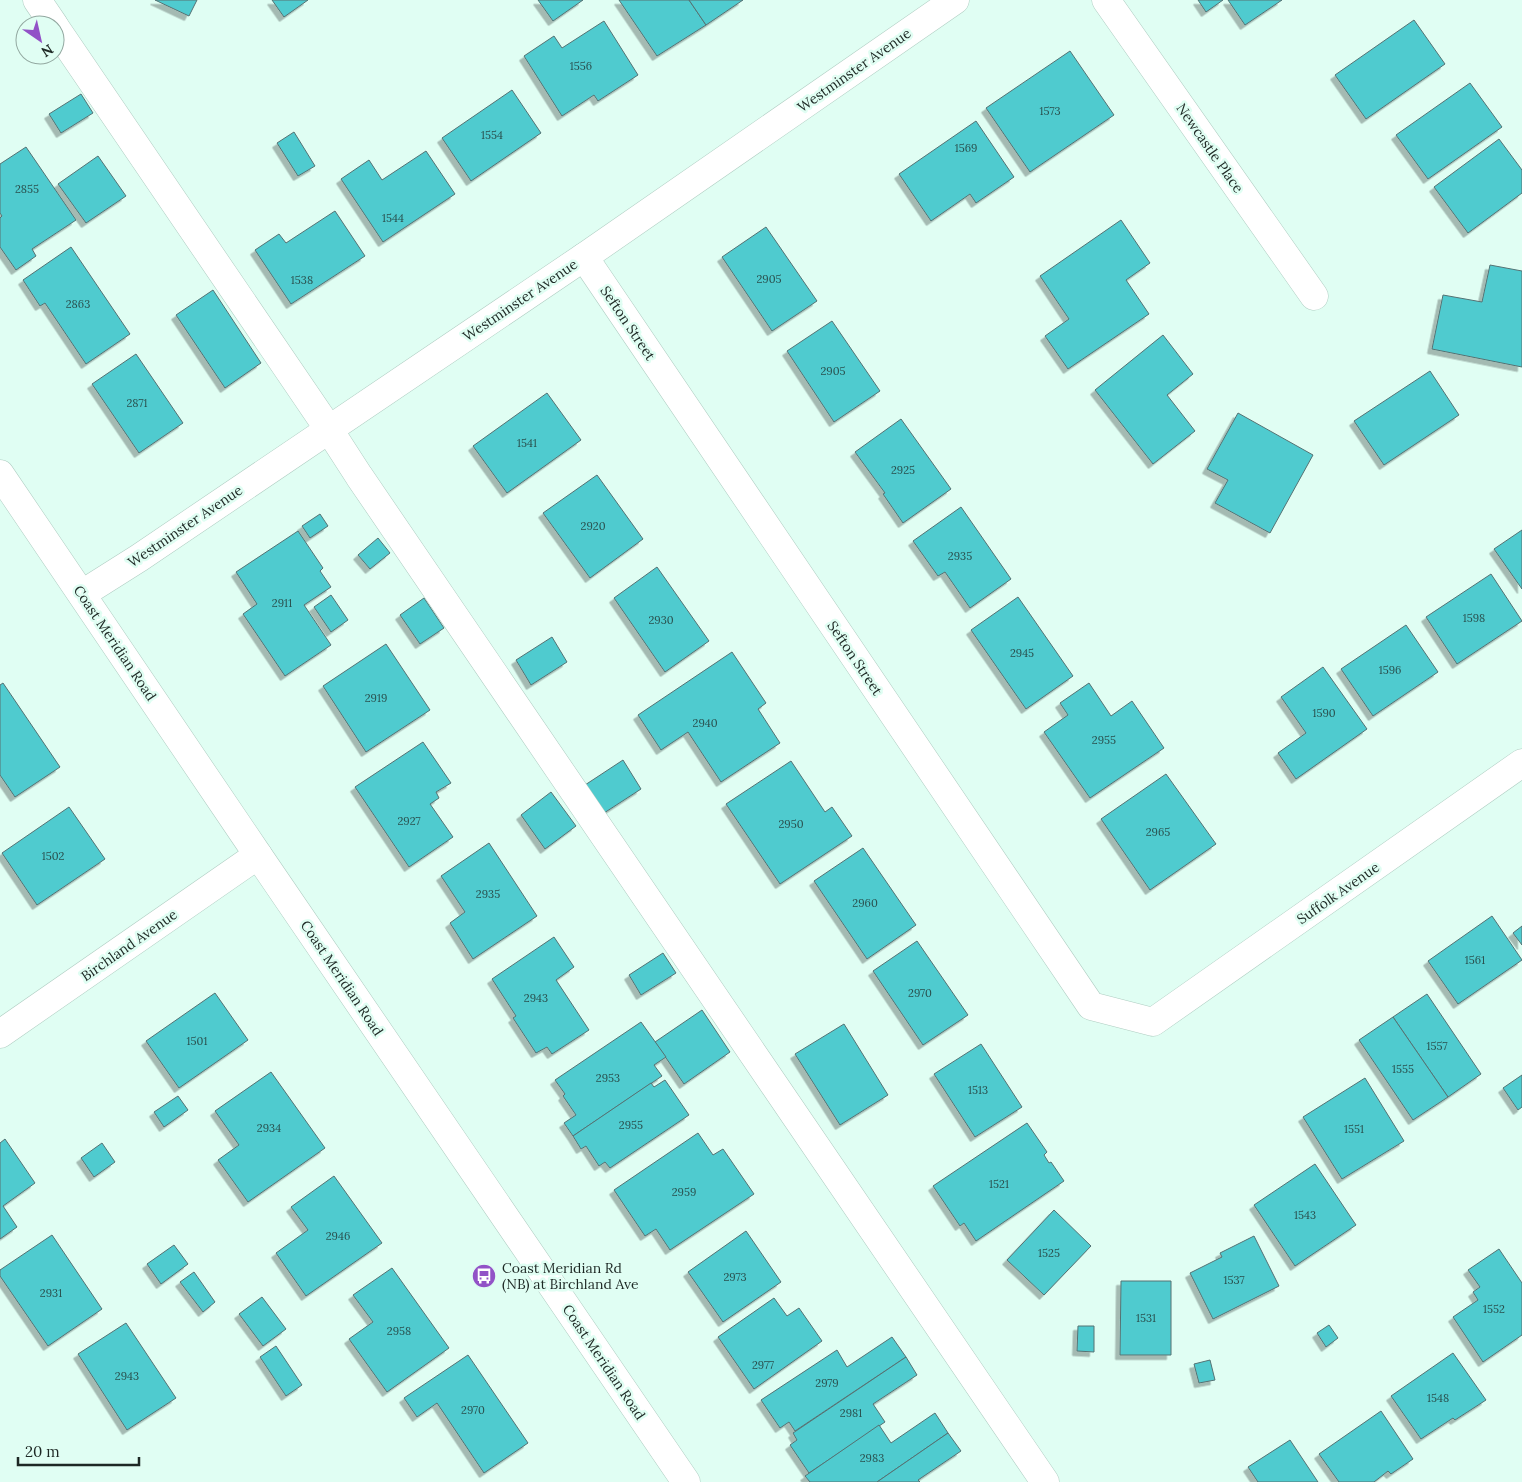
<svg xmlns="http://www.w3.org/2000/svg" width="1522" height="1482" viewBox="0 0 1522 1482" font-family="Lora,serif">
<defs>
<filter id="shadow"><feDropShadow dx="-4.5" dy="4.5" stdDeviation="0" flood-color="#0004"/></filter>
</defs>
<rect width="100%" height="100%" fill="#e0fef3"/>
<g fill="#50cbcf" stroke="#547273" filter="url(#shadow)">
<path d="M155,0H197L189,16Z"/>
<path d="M272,0H308L284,17Z"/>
<path d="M538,0H583L553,21Z"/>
<path d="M619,0H689L706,25L657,56Z"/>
<path d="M689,0H743L706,25Z"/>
<path d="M1198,0H1223L1206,12Z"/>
<path d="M1228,0H1282L1245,25Z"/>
<path d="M1414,20L1445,64L1366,119L1335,75Z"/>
<path d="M604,21L638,75L598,101L594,95L562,116L524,56L554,36L562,48Z"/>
<path d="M1070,51L1114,115L1030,172L986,108Z"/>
<path d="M1470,83L1502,127L1428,179L1396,135Z"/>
<path d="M512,90L541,133L471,181L442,138Z"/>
<path d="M81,94L93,113L61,133L49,114Z"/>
<path d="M976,121L1014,177L976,203L970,194L931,221L899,174Z"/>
<path d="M294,132L315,166L298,176L277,143Z"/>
<path d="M1499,139L1522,170V193L1468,233L1434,187Z"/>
<path d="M26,147L76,220L32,249L36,256L16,270L0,247V218L2,216L0,213V164Z"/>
<path d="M426,151L455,194L383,242L341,179L369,160L382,180Z"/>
<path d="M98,156L126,196L86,223L58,184Z"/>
<path d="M335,211L365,256L291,304L255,250L279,234L286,243Z"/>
<path d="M1121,220L1150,263L1126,280L1149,314L1068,369L1045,336L1069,319L1040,276Z"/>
<path d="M766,227L817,301L772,331L722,257Z"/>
<path d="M71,247L130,334L86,364L45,303L40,306L23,280Z"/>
<path d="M1490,265L1522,271V367L1432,349L1443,295L1482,302Z"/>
<path d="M213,290L261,363L225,388L176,315Z"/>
<path d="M832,321L880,391L834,422L787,351Z"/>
<path d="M1163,335L1193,374L1167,395L1195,431L1153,464L1095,390Z"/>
<path d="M136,354L183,423L139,453L92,384Z"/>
<path d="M1430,371L1459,415L1384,465L1354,421Z"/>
<path d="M547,393L581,440L507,493L473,446Z"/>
<path d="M1238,413L1313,455L1270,533L1215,503L1228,480L1207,469Z"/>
<path d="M901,419L951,489L903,523L883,494L885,493L855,452Z"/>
<path d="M597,475L643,539L590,578L543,513Z"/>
<path d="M961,507L1011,579L970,608L945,572L938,576L913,541Z"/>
<path d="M320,514L328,526L310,538L302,526Z"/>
<path d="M1522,530V589L1494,549Z"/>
<path d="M298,531L323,568L320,571L331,587L304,605L331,645L285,676L243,614L257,604L236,572Z"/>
<path d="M378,538L390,553L370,569L358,555Z"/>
<path d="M657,567L709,641L665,672L614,598Z"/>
<path d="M1491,574L1522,621L1457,664L1426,617Z"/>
<path d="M331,595L348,620L331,632L314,607Z"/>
<path d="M1018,597L1073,676L1026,709L971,630Z"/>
<path d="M424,598L444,628L420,644L400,615Z"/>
<path d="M1406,625L1438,672L1373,716L1341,669Z"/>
<path d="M552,637L567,662L531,685L516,660Z"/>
<path d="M386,644L430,710L366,752L323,686Z"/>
<path d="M732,652L766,703L758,709L780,743L721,782L688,732L661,750L638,715Z"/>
<path d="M1323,667L1367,729L1296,779L1278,753L1306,733L1281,697Z"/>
<path d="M3,683L60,767L15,797L0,775V685Z"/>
<path d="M1089,683L1111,716L1132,701L1164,748L1090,798L1044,732L1068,715L1060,703Z"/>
<path d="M423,742L451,783L436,792L439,798L430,804L453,837L409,867L355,787Z"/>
<path d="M623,760L641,789L604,813L585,785Z"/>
<path d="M791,761L825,812L832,807L852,836L780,884L726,804Z"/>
<path d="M1166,774L1216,844L1150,890L1101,819Z"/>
<path d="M551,792L576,826L545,849L521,815Z"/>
<path d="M69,807L105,859L37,905L2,853Z"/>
<path d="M489,843L537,916L473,959L450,923L465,912L441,876Z"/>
<path d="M863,848L916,925L867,959L814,881Z"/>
<path d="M1492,916L1522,960L1458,1004L1428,961Z"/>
<path d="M1522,926V945L1513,933Z"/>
<path d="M554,937L574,967L556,980L589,1030L552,1054L547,1047L536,1053L513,1018L516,1016L492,979Z"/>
<path d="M917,941L968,1015L923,1045L873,971Z"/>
<path d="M663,953L676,973L641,995L629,975Z"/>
<path d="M215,993L248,1040L179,1088L146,1041Z"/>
<path d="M1427,994L1481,1074L1448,1097L1393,1017Z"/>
<path d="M702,1010L730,1052L684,1084L655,1042Z"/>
<path d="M1393,1017L1448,1097L1413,1120L1359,1040Z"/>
<path d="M641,1022L666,1057L654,1065L662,1076L573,1136L564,1123L576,1115L563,1096L565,1094L555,1080Z"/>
<path d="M844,1024L888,1095L840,1125L795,1054Z"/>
<path d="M981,1044L1022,1107L975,1137L934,1074Z"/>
<path d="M271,1072L325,1148L248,1202L218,1160L239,1145L215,1111Z"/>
<path d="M1522,1075V1107L1518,1110L1503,1088Z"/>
<path d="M1365,1078L1404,1141L1342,1179L1303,1117Z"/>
<path d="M665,1080L689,1115L610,1168L605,1162L599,1166L586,1146L581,1149L573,1136L651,1083L654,1087Z"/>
<path d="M178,1096L188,1110L164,1127L154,1112Z"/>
<path d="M1027,1123L1047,1152L1044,1155L1049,1163L1051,1162L1064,1181L976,1241L964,1223L960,1226L933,1186Z"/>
<path d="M698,1133L713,1155L723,1149L754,1194L670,1250L656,1229L645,1236L614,1190Z"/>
<path d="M5,1139L35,1183L3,1206L17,1227L0,1239V1143Z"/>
<path d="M102,1143L115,1162L94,1177L81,1158Z"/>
<path d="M1315,1164L1356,1225L1295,1266L1254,1205Z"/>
<path d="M334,1176L382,1243L306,1296L276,1253L308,1230L291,1207Z"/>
<path d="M1054,1210L1091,1246L1044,1295L1007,1260Z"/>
<path d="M746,1231L781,1282L723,1322L688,1272Z"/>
<path d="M52,1235L102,1309L48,1346L0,1276V1270Z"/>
<path d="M1254,1236L1279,1286L1213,1319L1190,1273L1222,1257L1220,1253Z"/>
<path d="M174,1245L188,1264L161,1284L147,1264Z"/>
<path d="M1499,1249L1522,1283V1335L1483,1362L1453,1317L1478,1300L1473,1292L1480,1287L1468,1270Z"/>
<path d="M392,1268L449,1348L387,1392L349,1339L373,1322L353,1295Z"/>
<path d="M194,1272L215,1302L203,1312L180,1282Z"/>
<path d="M1121,1281H1171V1355H1120Z"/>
<path d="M262,1297L286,1329L263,1346L239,1314Z"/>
<path d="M774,1298L787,1316L799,1308L822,1341L754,1389L718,1337Z"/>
<path d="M126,1323L176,1398L127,1430L78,1354Z"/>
<path d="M1329,1325L1338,1338L1326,1347L1317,1333Z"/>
<path d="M1078,1326H1094V1352L1077,1351Z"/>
<path d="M892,1337L906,1357L795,1431L789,1422L780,1428L761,1400L837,1350L847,1367Z"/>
<path d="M276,1346L302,1385L286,1396L260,1357Z"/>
<path d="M1453,1353L1486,1400L1455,1420L1453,1418L1421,1439L1391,1396Z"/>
<path d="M468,1355L528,1443L484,1473L437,1403L417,1417L404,1398Z"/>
<path d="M906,1357L917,1375L873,1404L885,1422L809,1473L790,1445L797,1440L793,1433Z"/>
<path d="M1210,1360L1215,1380L1199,1383L1194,1364Z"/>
<path d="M1381,1411L1413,1459L1391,1474L1388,1471L1374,1482H1339L1319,1454Z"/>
<path d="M935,1413L948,1433L877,1482H810L805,1476L879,1425L891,1443Z"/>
<path d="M948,1433L961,1451L918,1480L920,1482H877Z"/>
<path d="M1290,1440L1318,1482H1258L1248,1467Z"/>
</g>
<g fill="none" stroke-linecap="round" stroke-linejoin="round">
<g stroke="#afcdc2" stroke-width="29">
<g id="minor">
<path d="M37,0L54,25"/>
<path d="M1106,0L1314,296"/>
<path d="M55,27L328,428L359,476L1045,1482"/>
<path d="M584,257L1091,1006L1153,1022L1522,763"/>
<path d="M82,594L139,558L584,257L955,0"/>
<path d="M0,1034L258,855"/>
</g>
</g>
<g stroke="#afcdc2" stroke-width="29">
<path id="major" d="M0,474L258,855L686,1482"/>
</g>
<use href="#minor" stroke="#fff" stroke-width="28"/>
<use href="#major" stroke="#fff" stroke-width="28"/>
</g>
<defs>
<g id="bus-disc" transform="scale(1.25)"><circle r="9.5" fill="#9252c7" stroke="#e0fef3"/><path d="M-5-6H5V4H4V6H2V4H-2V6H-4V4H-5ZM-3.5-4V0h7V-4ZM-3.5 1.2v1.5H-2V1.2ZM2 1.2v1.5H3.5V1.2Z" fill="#fff"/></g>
</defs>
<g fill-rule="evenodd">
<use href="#bus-disc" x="484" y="1276"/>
</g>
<g text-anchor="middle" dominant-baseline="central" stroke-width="5" stroke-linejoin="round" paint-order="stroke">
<g font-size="11" fill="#2a514f">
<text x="581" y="66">1556</text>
<text x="1050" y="111">1573</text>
<text x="492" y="135">1554</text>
<text x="966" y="148">1569</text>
<text x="27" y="189">2855</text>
<text x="393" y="218">1544</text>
<text x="769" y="279">2905</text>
<text x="302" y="280">1538</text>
<text x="78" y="304">2863</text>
<text x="833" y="371">2905</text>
<text x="137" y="403">2871</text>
<text x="527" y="443">1541</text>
<text x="903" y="470">2925</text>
<text x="593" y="526">2920</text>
<text x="960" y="556">2935</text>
<text x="282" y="603">2911</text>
<text x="1474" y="618">1598</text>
<text x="661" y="620">2930</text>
<text x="1022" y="653">2945</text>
<text x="1390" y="670">1596</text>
<text x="376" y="698">2919</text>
<text x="1324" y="713">1590</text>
<text x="705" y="723">2940</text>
<text x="1104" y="740">2955</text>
<text x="409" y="821">2927</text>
<text x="791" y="824">2950</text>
<text x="1158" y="832">2965</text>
<text x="53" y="856">1502</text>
<text x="488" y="894">2935</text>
<text x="865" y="903">2960</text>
<text x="1475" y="960">1561</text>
<text x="920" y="993">2970</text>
<text x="536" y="998">2943</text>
<text x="197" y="1041">1501</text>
<text x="1437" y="1046">1557</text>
<text x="1403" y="1069">1555</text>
<text x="608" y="1078">2953</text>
<text x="978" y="1090">1513</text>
<text x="631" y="1125">2955</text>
<text x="269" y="1128">2934</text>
<text x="1354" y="1129">1551</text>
<text x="999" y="1184">1521</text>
<text x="684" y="1192">2959</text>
<text x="1305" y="1215">1543</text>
<text x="338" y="1236">2946</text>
<text x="1049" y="1253">1525</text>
<text x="735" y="1277">2973</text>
<text x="1234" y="1280">1537</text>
<text x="51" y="1293">2931</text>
<text x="1494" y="1309">1552</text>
<text x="1146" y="1318">1531</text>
<text x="399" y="1331">2958</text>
<text x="763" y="1365">2977</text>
<text x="127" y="1376">2943</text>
<text x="827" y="1383">2979</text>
<text x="1438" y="1398">1548</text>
<text x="473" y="1410">2970</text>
<text x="851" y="1413">2981</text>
<text x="872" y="1458">2983</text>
</g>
<g font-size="14" fill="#1d2824" stroke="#e0fef3">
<text transform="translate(854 70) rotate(-35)">Westminster Avenue</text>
<text transform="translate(1210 148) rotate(55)">Newcastle Place</text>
<text transform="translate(520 300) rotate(-34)">Westminster Avenue</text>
<text transform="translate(628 323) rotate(56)">Sefton Street</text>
<text transform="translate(185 526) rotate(-34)">Westminster Avenue</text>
<text transform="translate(115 643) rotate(56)">Coast Meridian Road</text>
<text transform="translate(855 658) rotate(56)">Sefton Street</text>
<text transform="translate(1338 893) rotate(-35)">Suffolk Avenue</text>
<text transform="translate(129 945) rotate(-35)">Birchland Avenue</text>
<text transform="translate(342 978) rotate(56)">Coast Meridian Road</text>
<text transform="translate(604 1362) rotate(56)">Coast Meridian Road</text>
</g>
<g font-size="14" fill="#1d2824" stroke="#e0fef3" text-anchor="start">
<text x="502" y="1268">Coast Meridian Rd<tspan x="502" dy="16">(NB) at Birchland Ave</tspan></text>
</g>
</g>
<g transform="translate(40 40) rotate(146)"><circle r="24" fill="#e0fef3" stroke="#92a8a0"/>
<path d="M0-4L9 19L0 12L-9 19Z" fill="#9252c7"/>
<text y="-8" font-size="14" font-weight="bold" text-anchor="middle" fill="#1d2824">N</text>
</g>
<path d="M18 1457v8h121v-8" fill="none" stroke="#1d2824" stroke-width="2.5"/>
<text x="25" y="1457" font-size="15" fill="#1d2824" stroke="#e0fef3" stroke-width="4" paint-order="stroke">20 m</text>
</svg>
